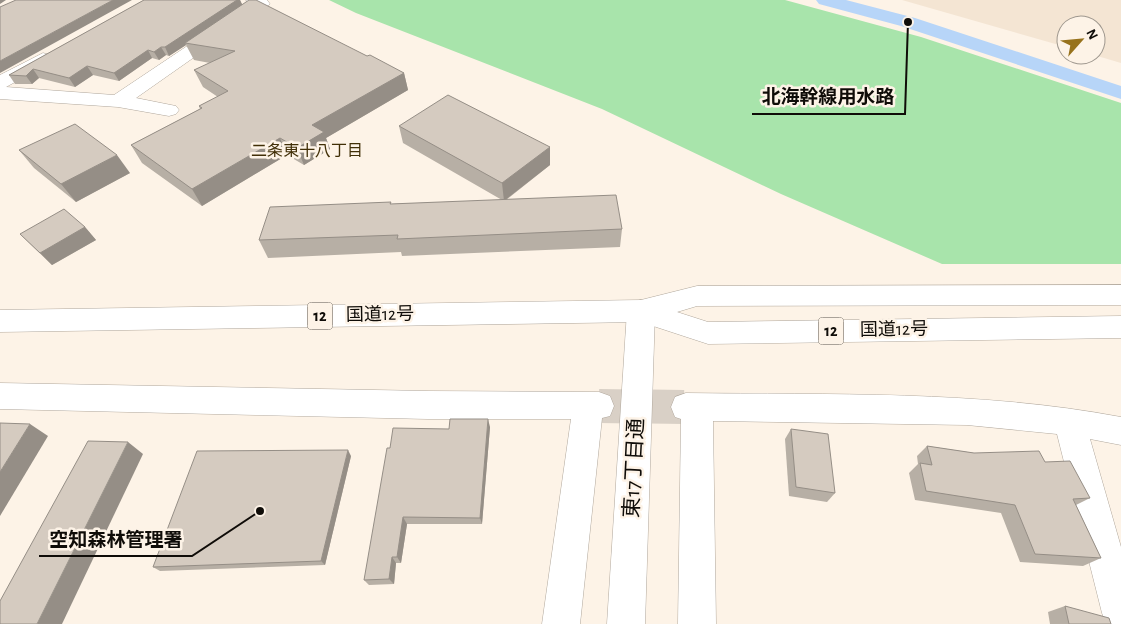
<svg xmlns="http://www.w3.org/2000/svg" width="1121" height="624" viewBox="0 0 1121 624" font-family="'Alegreya Sans','Noto Sans JP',sans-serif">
<rect width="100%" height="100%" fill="#fdf3e7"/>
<path fill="#f4e5d3" d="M902,0H1121V63L1094,55H1096V25H1066V47Z"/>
<path fill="#a8e4ab" d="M329,0H785L921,37L1121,103V264H942L781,194L602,109L356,13Z"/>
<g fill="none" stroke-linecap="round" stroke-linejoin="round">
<path fill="#b7d5f8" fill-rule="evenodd" d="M816,0H846L915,18L1121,86V99L901,26L819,4Z"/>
<path stroke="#d9d0c6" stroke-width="34" stroke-dasharray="34 17" stroke-linecap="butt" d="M599,406L686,407"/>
<g stroke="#b0a79c" stroke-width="1">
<g id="minor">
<path d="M246,0H267L270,4L136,98L176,106L179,110L176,114L169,116L118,107L0,99V75L43,53L50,55L52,59L50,63L6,87L114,95L250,4Z"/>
<path d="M641,300L651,303L655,311L645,624H607L627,311L631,303Z"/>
<path d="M0,383L428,391L599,392L610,396L614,406L610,416L602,418L580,624H542L571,419H428L0,409Z"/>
<path d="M686,393C831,395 978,390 1121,417V445L1090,439L1121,547V624H1106L1102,613L1057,434L967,425L713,421L716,624H678L681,419L675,417L671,407L675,397Z"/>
</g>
</g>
<g stroke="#b0a79c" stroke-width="1">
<path id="highway" d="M1121,285V305L697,306L677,312L708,322L1121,316V338L708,344L641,322L0,332V310L641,300L697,286Z"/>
</g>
<use href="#minor" fill="#fff" fill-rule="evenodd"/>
<use href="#highway" fill="#fff" fill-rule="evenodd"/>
</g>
<g fill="#b7afa5">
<path d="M144,0H240L242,5L367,56L404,73L408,90L326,138L330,149L304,165L287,155L202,206L142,163L131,145L200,109L199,106L218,97L203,87L194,70L210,63L194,60L186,45L169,56L166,55L159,60L152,58L119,81L93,75L75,87L39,78L32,84H15L9,75Z"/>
<path d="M399,126L550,147V165L506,200L622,229L620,247L402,256L401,252L268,258L259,240L391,202V204L502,200L403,143Z"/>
<path d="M19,150L130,173L76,202L34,168Z"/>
<path d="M85,227L96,240L52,265L20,234Z"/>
<path d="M490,427L482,524H407L401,563H396L394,584L369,585L364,580L390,448L449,429Z"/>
<path d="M791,429L835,493L827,502L789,496L785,439Z"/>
<path d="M927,446L974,453L1045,462L1090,498L1076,505L1101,558L1083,566L1020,562L1001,513L915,500L909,473L918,464L917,456Z"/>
<path d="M351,456L325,565L160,571L153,567Z"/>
<path d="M1065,606L1111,624H1050L1048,612Z"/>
</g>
<g fill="#958e86">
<path d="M0,0H6L0,4Z"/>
<path d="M113,0H132L0,73V61Z"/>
<path d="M237,0H240L243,6L185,43L186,45L169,56L165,47Z"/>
<path d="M161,47L166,55L159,60L154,52Z"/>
<path d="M148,50L152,58L119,81L114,73Z"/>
<path d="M87,66L93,75L75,87L69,78Z"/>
<path d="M33,69L39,78L32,84L26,76Z"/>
<path d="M404,73L408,90L326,138L330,149L304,165L297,148L312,125Z"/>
<path d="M280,138L287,155L202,206L192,189Z"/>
<path d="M550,147V165L504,201L502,183Z"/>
<path d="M117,155L130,173L76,202L61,184Z"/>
<path d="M85,227L96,240L52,265L40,253Z"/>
<path d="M488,419L490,427L482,524L480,518Z"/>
<path d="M30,424L48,436L0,516V472Z"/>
<path d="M128,442L143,454L62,624H37Z"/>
<path d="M348,450L351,456L325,565L321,561Z"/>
<path d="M403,517L407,524L401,563L397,557Z"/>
<path d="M392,557L396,563L394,584L389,579Z"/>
</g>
<g fill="#d5cbc0" stroke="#958e86">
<path d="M16,0H113L0,61V7Z"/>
<path d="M144,0H237L165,47H161L154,52L148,50L114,73L87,66L69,78L33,69L26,76L9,75Z"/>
<path d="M249,0H256L367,56L370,55L404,73L312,125L324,132L297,148L280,138L192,189L131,145L202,108L199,106L228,91L194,70L235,51L185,43Z"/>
<path d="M448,95L550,147L502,183L399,126Z"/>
<path d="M75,124L117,155L61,184L19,150Z"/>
<path d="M616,195L622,229L397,239L398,235L259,240L270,207L391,202L390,204Z"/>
<path d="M64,209L85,227L40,253L20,234Z"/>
<path d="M450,419H488L480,518L403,517L397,557H392L389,579L364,580L387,448H390L393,428L449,429Z"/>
<path d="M0,423L30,424L0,472Z"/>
<path d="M791,429L828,434L835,493L796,487Z"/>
<path d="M88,441L128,442L37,624H0V601Z"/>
<path d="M927,446L974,453L1039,451L1045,462L1070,461L1090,498L1073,499L1101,558L1035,554L1015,505L926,491L920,463L932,465Z"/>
<path d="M348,450L321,561L153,567L197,451Z"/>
<path d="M1065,606L1109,618L1111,624H1069Z"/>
</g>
<g text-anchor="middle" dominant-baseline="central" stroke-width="5" stroke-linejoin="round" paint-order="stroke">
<g font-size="16" fill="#412f07" stroke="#fdf3e7">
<text x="307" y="151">二条東十八丁目</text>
</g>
<g fill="#fdf3e7" stroke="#56514b" stroke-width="1">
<rect x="307.5" y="302.5" width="25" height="27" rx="4"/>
<rect x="818.5" y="317.5" width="25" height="27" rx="4"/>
</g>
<g font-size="16" font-weight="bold" fill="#0f0c08">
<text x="320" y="316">12</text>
<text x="831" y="331">12</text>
</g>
<g font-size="18" fill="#0f0c08" stroke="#fdf3e7">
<text transform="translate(380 315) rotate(-1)">国道12号</text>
<text transform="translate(894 330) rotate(-1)">国道12号</text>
</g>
<g font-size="21" fill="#0f0c08" stroke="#fdf3e7">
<text transform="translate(634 468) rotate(-87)">東17丁目通</text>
</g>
</g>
<path fill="none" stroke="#0f0c08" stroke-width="2" d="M908 22L905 114H752M260 511L192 556H39"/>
<g fill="#0f0c08" stroke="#fdf3e7" stroke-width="2">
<circle cx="908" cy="22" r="5"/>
<circle cx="260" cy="511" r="5"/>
</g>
<g font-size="19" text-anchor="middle" font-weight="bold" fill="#0f0c08" stroke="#fdf3e7" stroke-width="5" stroke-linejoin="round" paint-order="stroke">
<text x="828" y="103">北海幹線用水路</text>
<text x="116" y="546">空知森林管理署</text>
</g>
<g transform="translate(1081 40) rotate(63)"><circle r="24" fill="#fdf3e7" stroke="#9e978e"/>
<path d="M0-4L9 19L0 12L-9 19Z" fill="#97721c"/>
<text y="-8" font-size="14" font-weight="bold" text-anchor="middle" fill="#0f0c08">N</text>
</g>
</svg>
